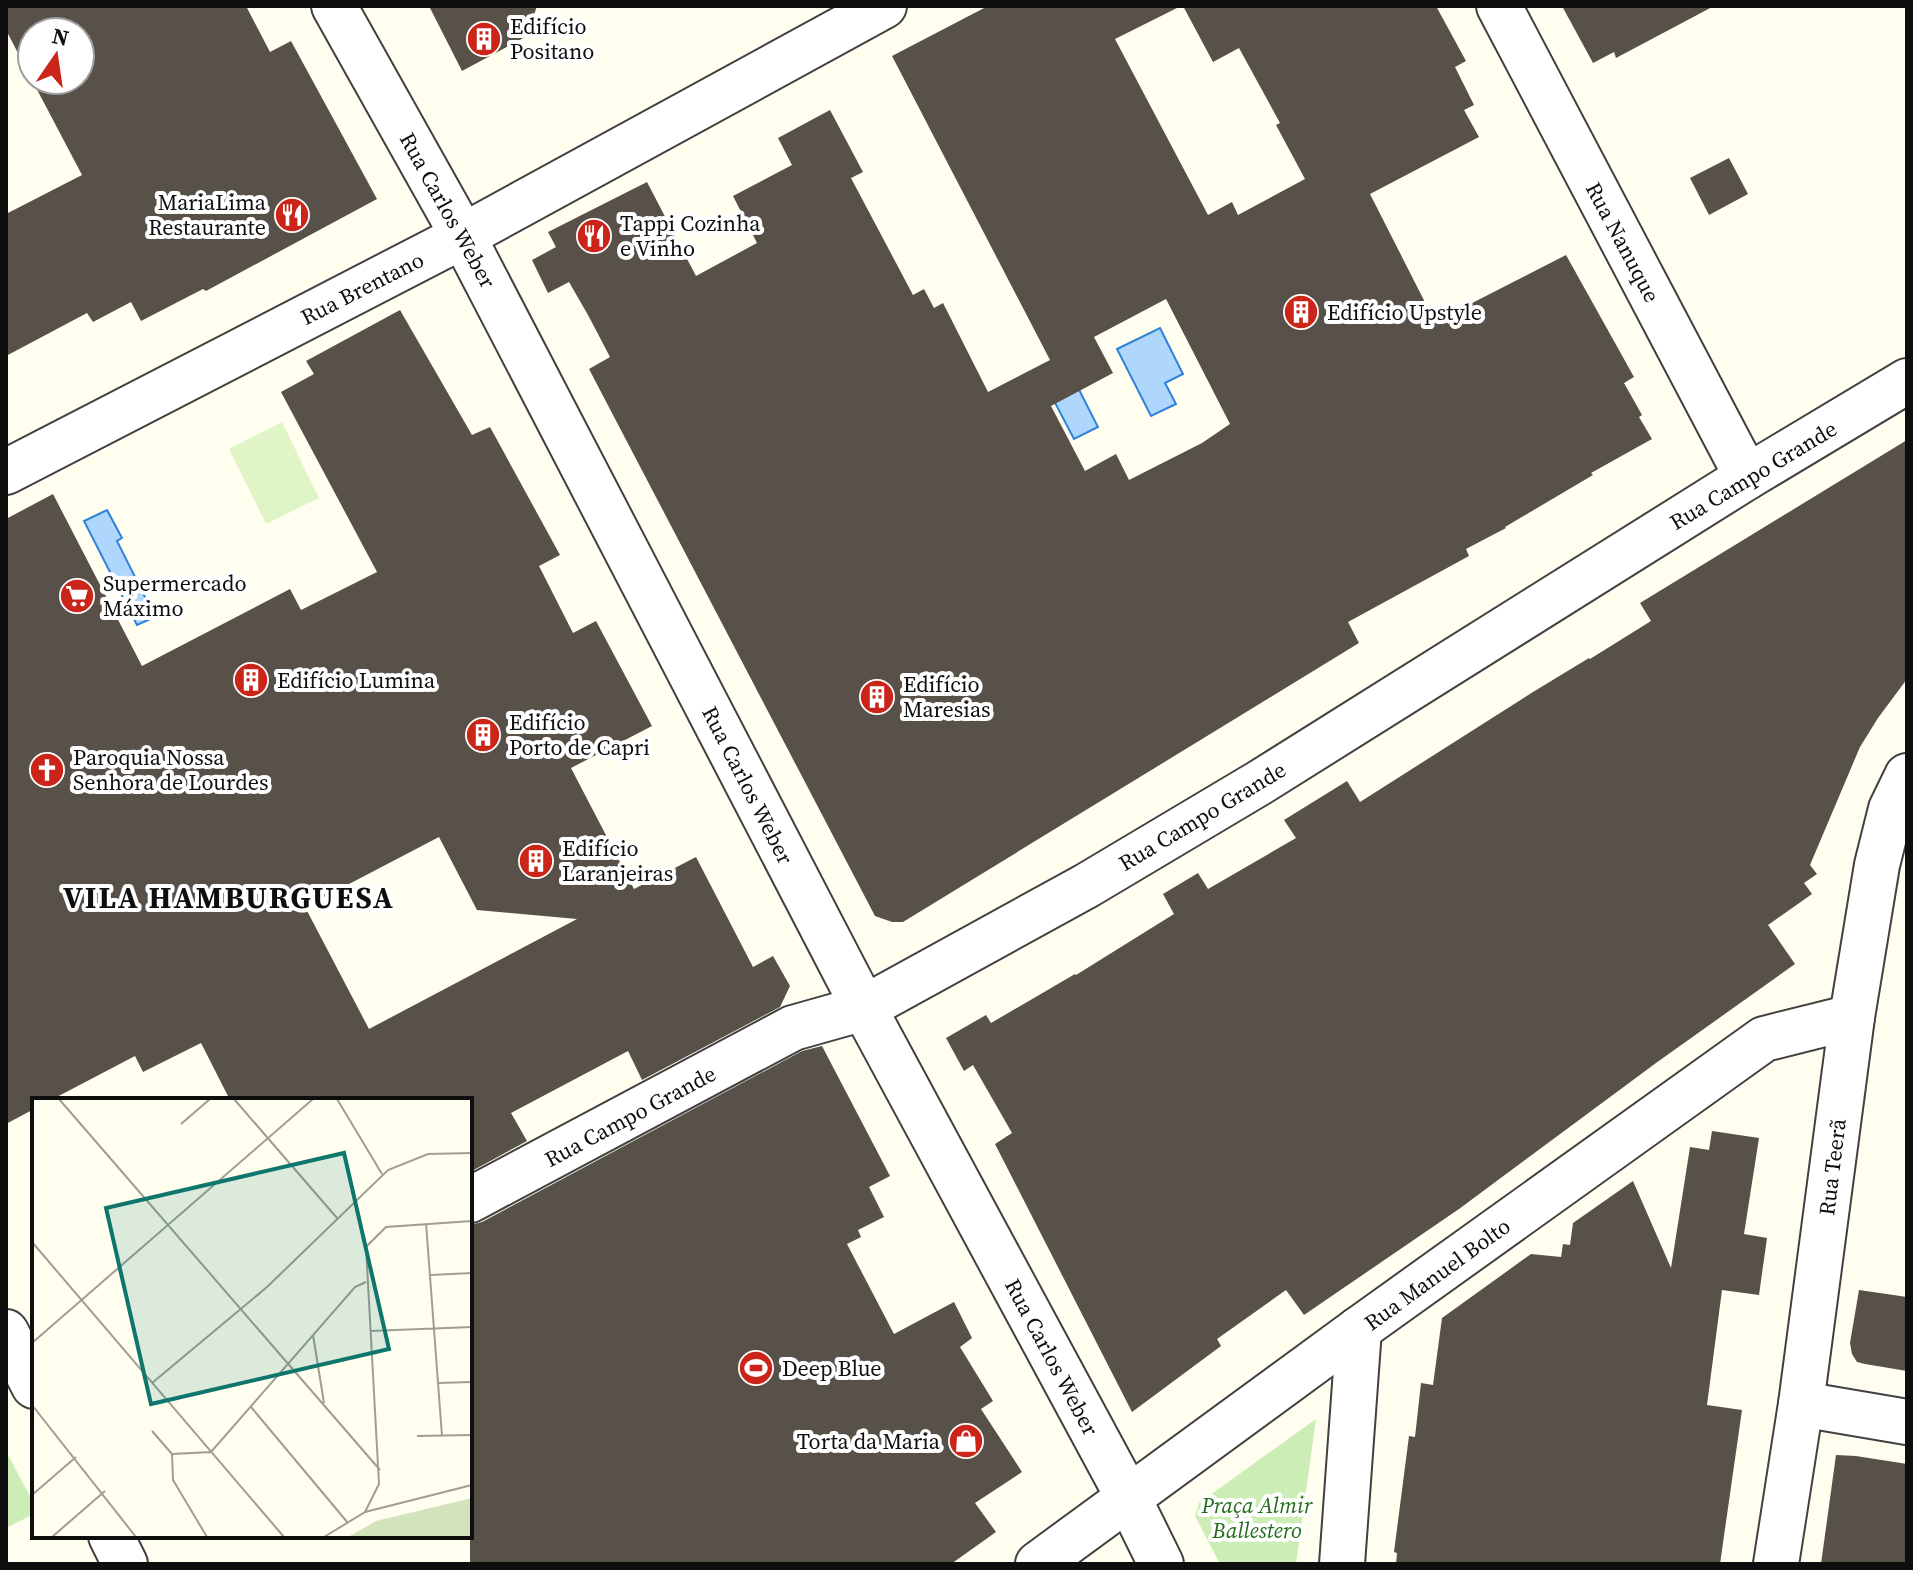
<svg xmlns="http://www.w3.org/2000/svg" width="1913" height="1570" viewBox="0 0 1913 1570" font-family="'Source Serif 4',serif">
<rect width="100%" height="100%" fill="#fffeef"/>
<g fill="#ccedb5">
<path d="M1316,1419L1296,1564H1220L1195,1516L1199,1503Z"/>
<path d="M6,1451L34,1504V1514L6,1528Z"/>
</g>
<path fill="#dff4c7" d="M282,422L319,498L266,524L229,449Z"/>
<g fill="#afd6fc" stroke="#2f82d9" stroke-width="2">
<path d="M1160,328L1183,374L1165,383L1176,404L1151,416L1117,349Z"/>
<path d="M1067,366L1098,427L1074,439L1043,380Z"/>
<path d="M107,510L122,538L117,541L155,617L137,625L84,521Z"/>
</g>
<g fill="#585149" fill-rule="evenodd">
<path d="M6,6H246L270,52L291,41L377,199L206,291L203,289L141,321L131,302L93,322L87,313L6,356V214L82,175L32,80H80V32H32V80L6,30Z"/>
<path d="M429,6H537L527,36L462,71Z"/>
<path d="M988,6H1181L1115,39L1208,215L1232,202L1238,215L1305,179L1276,125L1280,123L1239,48L1213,62L1183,6H1436L1466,61L1455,67L1474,105L1464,110L1479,137L1370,194L1435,322L1566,255L1634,377L1624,383L1642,415L1639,417L1652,439L1591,473L1593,475L1505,527L1506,528L1466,549L1469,556L1348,622L1359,643L903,922H892L875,916L589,369L610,357L588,315L569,282L548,293L532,260L556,247L548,232L647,182L696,276L757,243L733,196L792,165L778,138L830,110L863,172L851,178L913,295L924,289L934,308L943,303L988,392L1050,360L892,56ZM1166,299L1230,424L1202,443L1129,480L1116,454L1085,471L1051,406L1113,373L1094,337Z"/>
<path d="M1562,6H1714L1616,58L1614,52L1593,63Z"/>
<path d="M1729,158L1748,194L1709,215L1690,178Z"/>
<path d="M400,310L472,435L490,427L560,555L539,566L573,633L596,621L652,726L571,768L634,889L696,857L753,967L773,956L790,986L780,1007L642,1080L628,1051L511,1113L527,1141L470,1172V1100H230L201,1043L143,1072L135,1056L51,1100H34V1109L6,1124V519L53,494L142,666L290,589L301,610L377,572L281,392L314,374L306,361ZM439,837L477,910L577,919L369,1029L305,907Z"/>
<path d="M1907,440V679L1878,718L1860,747L1810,865L1817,874L1804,883L1812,894L1768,925L1795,964L1656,1063L1459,1209L1304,1315L1286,1290L1217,1339L1221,1346L1132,1412L995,1144L1012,1133L973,1065L964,1071L946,1038L986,1015L991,1023L1075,974L1076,975L1174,914L1163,894L1198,873L1208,889L1296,838L1284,820L1347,781L1360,802L1533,692L1589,658L1590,659L1651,621L1640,603Z"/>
<path d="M822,1046L890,1176L869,1187L884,1217L858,1230L861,1237L847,1244L894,1334L954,1302L972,1338L960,1347L993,1401L981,1409L1022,1472L975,1503L996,1532L951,1564H470V1225L482,1222L802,1051Z"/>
<path d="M1712,1131L1759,1138L1744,1234L1767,1238L1759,1295L1722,1290L1707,1405L1742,1410L1720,1564H1396L1397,1553L1394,1552L1409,1436L1415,1437L1421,1383L1433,1385L1442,1318L1531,1254L1561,1257L1563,1244L1570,1245L1573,1223L1633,1181L1671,1268L1690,1147L1709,1150Z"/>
<path d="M1859,1290L1907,1297V1371L1865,1364L1857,1362L1852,1354L1850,1343Z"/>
<path d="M1836,1455L1856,1456L1907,1464V1564H1821Z"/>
</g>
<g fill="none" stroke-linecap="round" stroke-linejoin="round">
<g stroke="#414141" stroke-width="48">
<g id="minor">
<path d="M334,6L463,236L864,1008L1128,1497L1161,1564"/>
<path d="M1499,6L1747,477"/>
<path d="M6,472L463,236L884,6"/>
<path d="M470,1200L793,1028L864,1008L1086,886L1259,783L1747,477L1907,381"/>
<path d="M6,1332L34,1386"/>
<path d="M1801,1404L1907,1422"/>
<path d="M111,1536L125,1564"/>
<path d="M1038,1564L1359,1329L1764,1039L1852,1017"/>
<path d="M1342,1564L1359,1329"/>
<path d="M1776,1564L1801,1404L1852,1017L1877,865L1891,809L1907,776"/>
</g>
</g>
<use href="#minor" stroke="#fff" stroke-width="44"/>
</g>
<defs>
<g id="building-disc" transform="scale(1.8)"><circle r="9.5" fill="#cb2519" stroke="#fff"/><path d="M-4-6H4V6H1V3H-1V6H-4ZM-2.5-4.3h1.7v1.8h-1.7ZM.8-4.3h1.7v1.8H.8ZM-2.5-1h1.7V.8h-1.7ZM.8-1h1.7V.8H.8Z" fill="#fff"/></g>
<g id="restaurant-disc" transform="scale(1.8)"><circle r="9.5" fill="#cb2519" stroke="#fff"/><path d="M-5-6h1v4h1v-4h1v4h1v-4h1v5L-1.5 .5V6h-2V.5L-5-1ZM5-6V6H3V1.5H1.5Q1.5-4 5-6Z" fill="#fff"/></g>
<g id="supermarket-disc" transform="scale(1.8)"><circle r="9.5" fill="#cb2519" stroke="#fff"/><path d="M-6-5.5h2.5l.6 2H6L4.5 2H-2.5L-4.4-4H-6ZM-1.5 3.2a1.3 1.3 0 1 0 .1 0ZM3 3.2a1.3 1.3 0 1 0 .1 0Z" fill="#fff"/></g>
<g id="church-disc" transform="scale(1.8)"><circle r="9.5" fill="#cb2519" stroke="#fff"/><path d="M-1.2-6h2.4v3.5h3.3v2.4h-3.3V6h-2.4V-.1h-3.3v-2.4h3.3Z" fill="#fff"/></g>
<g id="stadium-disc" transform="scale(1.8)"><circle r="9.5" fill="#cb2519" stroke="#fff"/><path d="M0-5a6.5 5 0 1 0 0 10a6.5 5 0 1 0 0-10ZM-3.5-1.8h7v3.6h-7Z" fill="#fff"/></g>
<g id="shop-disc" transform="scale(1.8)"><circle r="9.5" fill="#cb2519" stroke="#fff"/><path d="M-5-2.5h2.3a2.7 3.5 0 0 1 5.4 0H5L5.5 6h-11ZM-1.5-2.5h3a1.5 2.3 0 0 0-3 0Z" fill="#fff"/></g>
</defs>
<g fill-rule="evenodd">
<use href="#building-disc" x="484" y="39"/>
<use href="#restaurant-disc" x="292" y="215"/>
<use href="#restaurant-disc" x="594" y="236"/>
<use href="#building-disc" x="1301" y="312"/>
<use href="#supermarket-disc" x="77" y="596"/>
<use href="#building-disc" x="251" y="680"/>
<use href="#building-disc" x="877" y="697"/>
<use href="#building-disc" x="483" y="735"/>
<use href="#church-disc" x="47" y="770"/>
<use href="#building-disc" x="536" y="861"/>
<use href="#stadium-disc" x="756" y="1368"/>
<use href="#shop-disc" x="966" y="1441"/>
</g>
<g text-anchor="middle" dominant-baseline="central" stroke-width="8" stroke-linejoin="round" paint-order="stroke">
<g font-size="22" fill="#0e0e0e" stroke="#fff" text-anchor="start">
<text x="510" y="26">Edifício<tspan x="510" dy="25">Positano</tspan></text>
<text x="266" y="202" text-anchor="end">MariaLima<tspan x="266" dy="25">Restaurante</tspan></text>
<text x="620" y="223">Tappi Cozinha<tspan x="620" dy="25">e Vinho</tspan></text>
<text x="1327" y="312">Edifício Upstyle</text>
<text x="103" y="583">Supermercado<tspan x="103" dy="25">Máximo</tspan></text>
<text x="277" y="680">Edifício Lumina</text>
<text x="903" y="684">Edifício<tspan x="903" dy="25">Maresias</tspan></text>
<text x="509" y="722">Edifício<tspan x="509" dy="25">Porto de Capri</tspan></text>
<text x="73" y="757">Paroquia Nossa<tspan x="73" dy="25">Senhora de Lourdes</tspan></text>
<text x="562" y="848">Edifício<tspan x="562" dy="25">Laranjeiras</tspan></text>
<text x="782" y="1368">Deep Blue</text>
<text x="940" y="1441" text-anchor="end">Torta da Maria</text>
</g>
<g font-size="22" fill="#0e0e0e" stroke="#fff">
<text transform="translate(448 210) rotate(61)">Rua Carlos Weber</text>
<text transform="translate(1623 242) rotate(62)">Rua Nanuque</text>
<text transform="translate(362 288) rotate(-27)">Rua Brentano</text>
<text transform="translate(1753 475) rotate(-31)">Rua Campo Grande</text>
<text transform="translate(748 785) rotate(63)">Rua Carlos Weber</text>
<text transform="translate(1202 816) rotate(-31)">Rua Campo Grande</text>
<text transform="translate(630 1116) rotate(-28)">Rua Campo Grande</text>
<text transform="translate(1832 1167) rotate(-83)">Rua Teerã</text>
<text transform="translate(1437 1274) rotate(-36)">Rua Manuel Bolto</text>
<text transform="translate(1052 1357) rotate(62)">Rua Carlos Weber</text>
</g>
<g font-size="22" font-style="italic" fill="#206c18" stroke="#fff">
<text x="1257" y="1505">Praça Almir<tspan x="1257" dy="25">Ballestero</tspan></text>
</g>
<g font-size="30" font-weight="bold" letter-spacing="2" fill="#0e0e0e" stroke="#fff">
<text x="229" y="897">VILA HAMBURGUESA</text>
</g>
</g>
<g transform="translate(32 1098)">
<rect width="440" height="440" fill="#fffeef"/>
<path d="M440,400V439H316L344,423Z" fill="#d3e4bd"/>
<path fill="none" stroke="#9f9e95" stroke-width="2" d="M27,1L348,372M202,1L305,120M305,1L350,76M149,26L178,1M394,125L410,338M0,144L252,439M399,177L440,175M338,233L440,229M281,237L292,305M0,245L281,1M120,285L235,189L356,72L396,56L440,55M406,285L440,284M0,307L104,439M219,309L316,425M120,333L140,356M385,338L440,337M0,397L44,359M333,414L440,387M20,439L73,393M175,439L141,382L140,356L179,354L323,189L334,184M292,439L333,414L347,386L334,149L354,129L440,123"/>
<path fill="#0f766e" fill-opacity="0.15" stroke="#0f766e" stroke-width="4" d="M312,55L357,251L119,306L74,110Z"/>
<rect width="440" height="440" fill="none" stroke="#0e0e0e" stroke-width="4"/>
</g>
<rect width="1913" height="1570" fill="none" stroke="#0e0e0e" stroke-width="16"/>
<g transform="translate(56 56) rotate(13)"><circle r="38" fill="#ffffff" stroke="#9f9f9f" stroke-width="2"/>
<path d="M0-6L14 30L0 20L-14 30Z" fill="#cb2519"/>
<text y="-12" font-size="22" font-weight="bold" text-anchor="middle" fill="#0e0e0e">N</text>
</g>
</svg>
